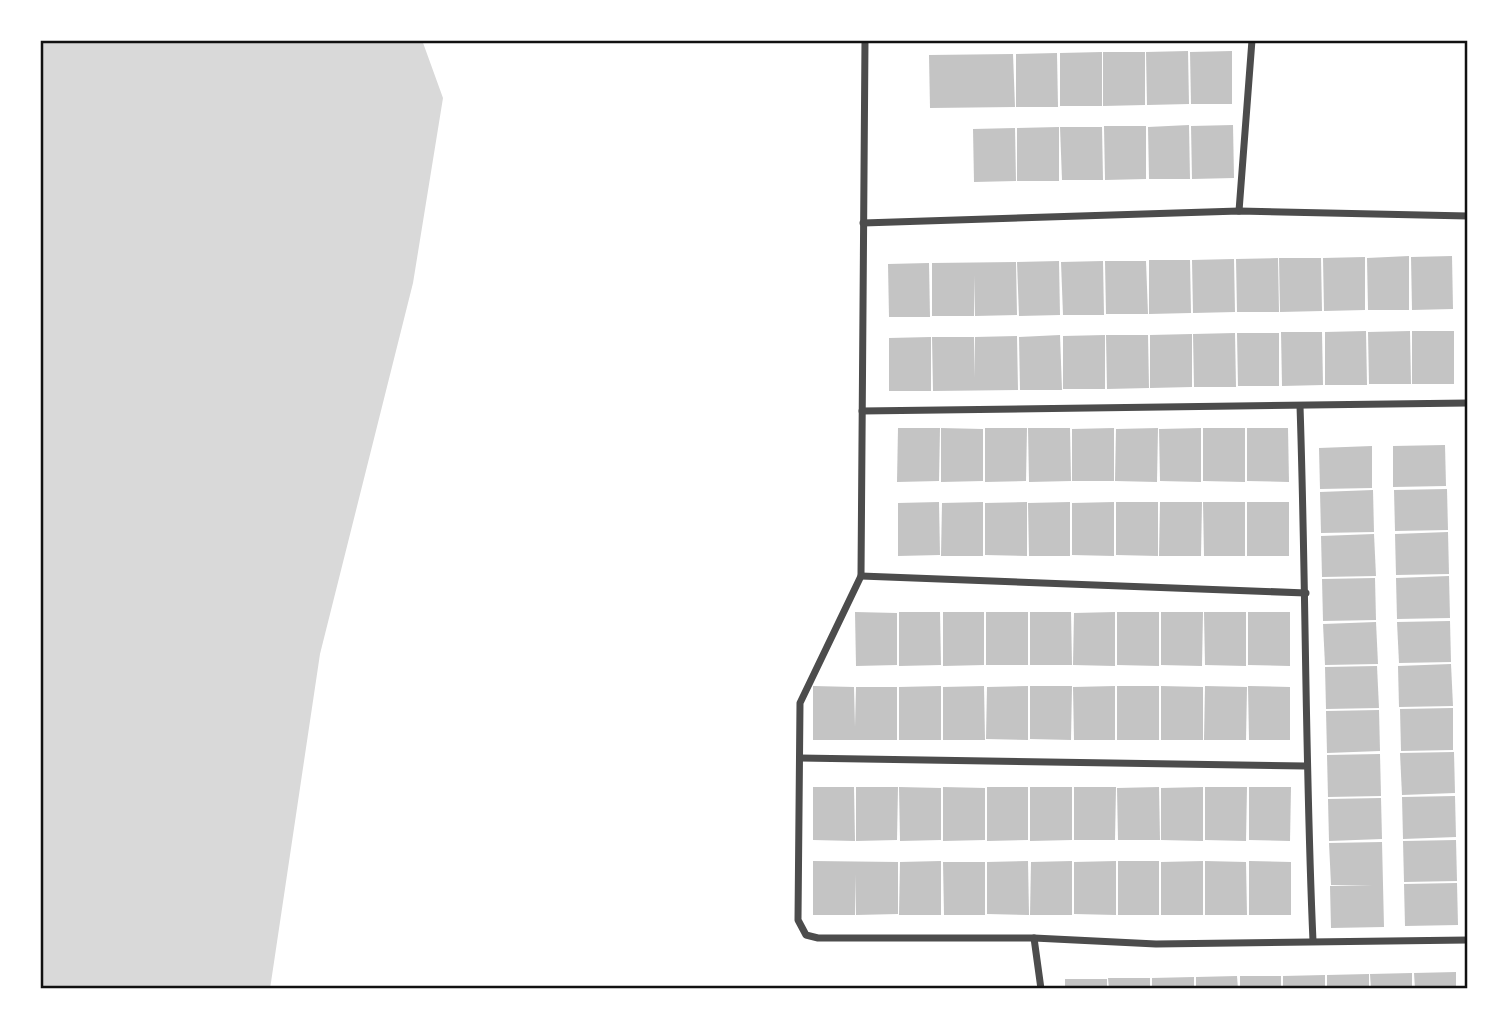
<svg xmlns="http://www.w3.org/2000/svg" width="1508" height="1029" viewBox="0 0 1508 1029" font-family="'Asap Condensed',sans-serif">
<rect width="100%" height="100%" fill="#fff"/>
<path fill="#d9d9d9" d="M40,40H422L443,98L413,283L320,654L270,989H40Z"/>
<g fill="#c4c4c4">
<path d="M1188,51L1189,104L1147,105L1146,52Z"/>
<path d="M1232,51V104H1191L1190,52Z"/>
<path d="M1102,52V106H1060V53Z"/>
<path d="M1103,52H1145V105L1103,106Z"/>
<path d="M1057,53L1058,107H1016V54Z"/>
<path d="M1013,54L1015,107L930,108L929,55Z"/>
<path d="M1189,125L1190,179H1149L1148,127Z"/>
<path d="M1233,125L1234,178L1192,179L1191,126Z"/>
<path d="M1104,126H1146V179L1105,180Z"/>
<path d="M1059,127V181H1017V128Z"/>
<path d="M1060,127H1102L1103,180H1062Z"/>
<path d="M1015,128L1016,181L974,182L973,129Z"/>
<path d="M1409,256V310H1368L1367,258Z"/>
<path d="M1452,256L1453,309L1412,310L1411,257Z"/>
<path d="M1365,257V310L1324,311L1323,258Z"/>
<path d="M1278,258L1279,312H1237L1236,259Z"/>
<path d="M1279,258H1321L1322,311L1280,312Z"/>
<path d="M1234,259L1235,312L1193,313L1192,260Z"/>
<path d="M1149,260H1190L1191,313L1149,314Z"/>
<path d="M1059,261L1060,315L1019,316L1017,262Z"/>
<path d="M1103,261L1104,315H1063L1061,262Z"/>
<path d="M1105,261H1146L1148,314H1106Z"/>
<path d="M1016,262L1017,315L975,316L974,275V316H932V263Z"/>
<path d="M929,263L930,317H889L888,264Z"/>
<path d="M1366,331L1367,385H1325V332Z"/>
<path d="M1410,331L1411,384H1369L1368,332Z"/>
<rect x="1412" y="331" width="42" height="53"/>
<path d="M1281,332H1322L1323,385L1282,386Z"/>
<path d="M1235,333L1236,387H1194L1193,334Z"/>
<path d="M1237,333H1279V386H1238Z"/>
<path d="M1192,334V387L1150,388V335Z"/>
<path d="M1060,335L1062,390H1020L1019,337Z"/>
<path d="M1105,335V389H1063V336Z"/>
<path d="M1106,335H1148L1149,388L1107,389Z"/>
<path d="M1017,336L1018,390L933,391L932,337H974L975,378V337Z"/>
<path d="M931,337V391H889V338Z"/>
<path d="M898,428H940L939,481L897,482Z"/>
<path d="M941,428L983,429V481L941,482Z"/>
<path d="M985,428H1027L1026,481L985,482Z"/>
<path d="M1028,428H1070L1071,481L1029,482Z"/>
<path d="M1114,428V481H1072V429Z"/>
<path d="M1158,428L1157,482L1115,481L1116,429Z"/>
<path d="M1201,428V482L1160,481L1159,429Z"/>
<path d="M1203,428H1245V482L1203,481Z"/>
<path d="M1247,428H1288L1289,482L1247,481Z"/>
<path d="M1445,445L1446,486L1393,487V446Z"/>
<path d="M1372,446V488L1320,489L1319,448Z"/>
<path d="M1447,489L1448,530L1395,531L1394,490Z"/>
<path d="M1373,490L1374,532L1321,533L1320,492Z"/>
<path d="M939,502L940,555L898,556V503Z"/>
<path d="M983,502V556H941L942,503Z"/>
<path d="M1027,502V556L985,555V503Z"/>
<path d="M1070,502V556H1029L1028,503Z"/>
<path d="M1114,502V556L1072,555V503Z"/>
<path d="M1116,502H1158V556L1116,555Z"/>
<path d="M1160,502H1202L1201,556H1159Z"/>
<path d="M1203,502H1245V556H1204Z"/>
<rect x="1247" y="502" width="42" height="54"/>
<path d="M1448,532L1449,574L1396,575L1395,534Z"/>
<path d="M1374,534L1376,576L1322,577L1321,536Z"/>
<path d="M1449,576L1450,618L1397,619L1396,578Z"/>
<path d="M1375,578L1376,620L1323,621L1322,579Z"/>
<path d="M855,612L897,613V665L856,666Z"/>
<path d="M899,612H940L941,665L899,666Z"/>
<path d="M943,612H984V665L943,666Z"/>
<rect x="986" y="612" width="42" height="53"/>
<path d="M1030,612H1071L1072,665H1030Z"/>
<path d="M1115,612V666L1073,665L1074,613Z"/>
<path d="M1117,612H1159V666L1117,665Z"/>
<path d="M1161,612H1203L1202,666L1161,665Z"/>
<path d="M1204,612H1246V666L1205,665Z"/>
<path d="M1248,612H1290V666L1248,665Z"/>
<path d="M1450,621L1451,662L1399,663L1397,622Z"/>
<path d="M1376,622L1378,664L1325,665L1323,624Z"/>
<path d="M1451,664L1453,706L1399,707L1398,666Z"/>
<path d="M1377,666L1379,708L1326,709L1325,667Z"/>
<path d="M813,686L854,687L855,727L856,687H897V740H813Z"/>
<path d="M941,686V740H899V687Z"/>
<path d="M984,686L985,740H943V687Z"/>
<path d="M1028,686V740L986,739L987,687Z"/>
<path d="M1030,686H1072L1071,740L1030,739Z"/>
<path d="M1115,686V740H1074L1073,687Z"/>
<rect x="1117" y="686" width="42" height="54"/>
<path d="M1161,686L1203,687V740H1161Z"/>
<path d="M1205,686L1247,687L1246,740H1204Z"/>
<path d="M1248,686L1290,687V740H1249Z"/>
<path d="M1453,708V750L1401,751L1400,709Z"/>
<path d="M1379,710L1380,751L1327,753L1326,711Z"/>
<path d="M1454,752L1455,793L1402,795L1400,753Z"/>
<path d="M1380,754L1381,796L1328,797L1327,755Z"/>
<path d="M813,787H854L855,841L813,840Z"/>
<path d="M856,787H898L897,840L856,841Z"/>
<path d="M899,787L941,788V840L900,841Z"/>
<path d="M943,787L985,788V840L943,841Z"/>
<path d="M987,787H1028V840L987,841Z"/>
<path d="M1030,787H1072V840L1030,841Z"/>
<path d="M1074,787H1116L1115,840H1074Z"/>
<path d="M1159,787L1160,840H1118L1117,788Z"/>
<path d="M1203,787V841L1161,840V788Z"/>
<path d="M1205,787H1247L1246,841L1205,840Z"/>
<path d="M1249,787H1291L1290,841L1249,840Z"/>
<path d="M1455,796L1456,837L1403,839L1402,797Z"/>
<path d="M1381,798L1382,839L1329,841L1328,799Z"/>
<path d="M1456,840L1457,881L1404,882L1403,841Z"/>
<path d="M1382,842L1384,927L1331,928L1330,886L1373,885H1331L1329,843Z"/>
<path d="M813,861L898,862V914L856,915L855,874V915H813Z"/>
<path d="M941,861V915H899L900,862Z"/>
<path d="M1028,861L1029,915L987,914V862Z"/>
<path d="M1072,861V915H1030L1031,862Z"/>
<path d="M1116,861V915L1074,914V862Z"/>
<rect x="1118" y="861" width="41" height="54"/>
<path d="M1203,861V915H1161V862Z"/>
<path d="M1205,861L1246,862L1247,915H1205Z"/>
<path d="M1249,861L1291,862V915H1249Z"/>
<path d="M943,862H985V915H944Z"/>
<path d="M1457,883L1458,925L1405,926L1404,884Z"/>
<path d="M1456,972V989H1415L1414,973Z"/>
<path d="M1412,973V989H1371L1370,974Z"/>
<path d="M1369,974V989H1327V975Z"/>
<path d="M1325,975V989H1283V976Z"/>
<path d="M1237,976L1238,989H1196V977Z"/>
<rect x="1240" y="976" width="41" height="13"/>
<path d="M1194,977V989H1152V978Z"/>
<path d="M1108,978H1150V989H1109Z"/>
<rect x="1065" y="979" width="42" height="10"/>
</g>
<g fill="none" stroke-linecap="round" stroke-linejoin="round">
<g stroke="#4c4c4c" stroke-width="7">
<path d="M865,40L861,576L800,703L798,920L806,935L818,938H1034L1156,944L1468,940"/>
<path d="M1239,211L1252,40"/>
<path d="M863,223L1239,211L1468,216"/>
<path d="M1300,406C1306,584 1305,763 1313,941"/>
<path d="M862,411L1468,403"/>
<path d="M861,576L1306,593"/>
<path d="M800,758L1305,766"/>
<path d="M1034,938L1041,989"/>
</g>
</g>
<rect width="1508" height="1029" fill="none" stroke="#ffffff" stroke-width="84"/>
<rect x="42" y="42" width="1424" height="945" fill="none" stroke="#111" stroke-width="2.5"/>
</svg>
